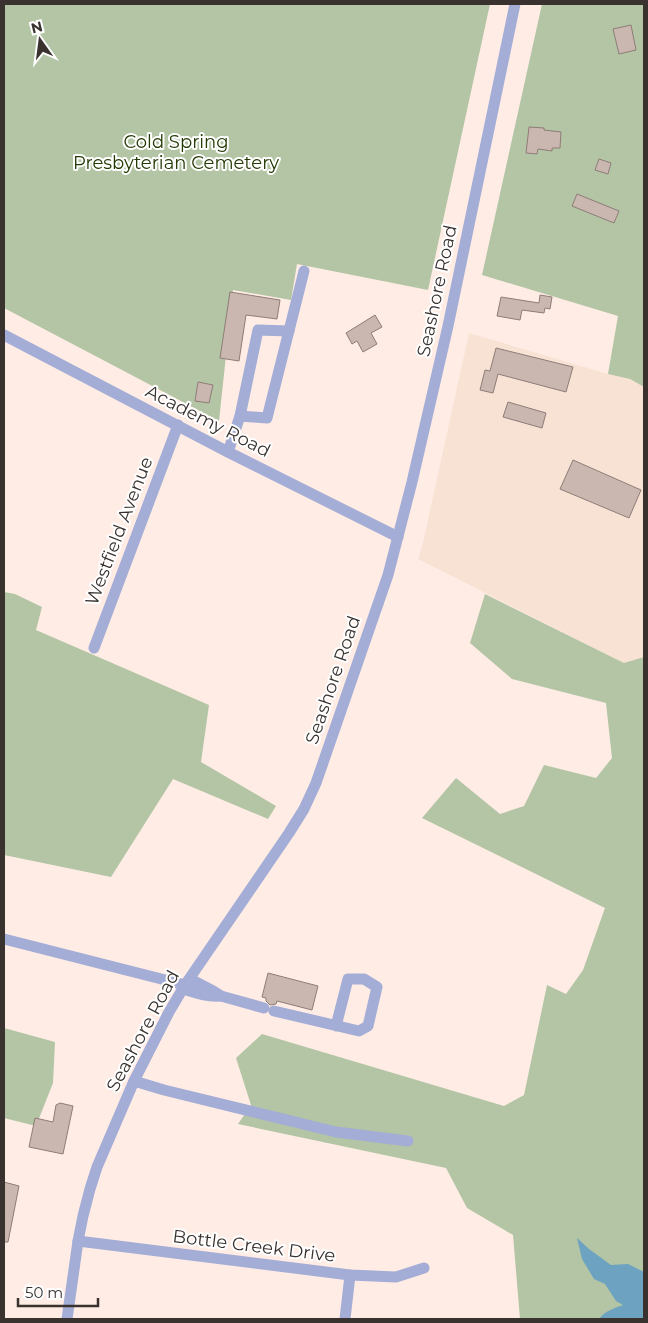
<svg xmlns="http://www.w3.org/2000/svg" width="648" height="1323" viewBox="0 0 648 1323" font-family="Montserrat,sans-serif">
<rect width="100%" height="100%" fill="#ffece5"/>
<path fill="#f8e2d4" d="M469,333L608,374L630,379L644,387V657L624,663L418,559L422,547Z"/>
<g fill="#b3c5a4">
<path d="M4,4H490L428,290L297,264L291,300L233,290L219,421L4,308Z"/>
<path d="M542,4H644V387L630,379L608,374L618,316L482,275Z"/>
<path d="M4,592L15,594L42,607L36,630L209,705L201,762L276,806L268,819L173,779L111,877L4,855Z"/>
<path d="M485,594L624,663L644,657V655V1319H520L513,1235L467,1208L446,1168L238,1124L251,1105L236,1058L262,1034L504,1106L524,1095L547,985L566,994L583,970L605,908L422,818L456,778L500,814L524,806L544,765L596,778L612,758L606,703L512,679L470,643Z"/>
<path d="M4,1028L55,1042L53,1083L36,1126L4,1118Z"/>
</g>
<path fill="#6da3c1" d="M577,1238L589,1249L611,1265L628,1264L644,1272V1319H599C605,1311 614,1308 623,1305L616,1301L605,1284L594,1279L582,1259Z"/>
<g fill="#c9b7b0" stroke="#8e7d77">
<path d="M631,25L636,50L619,54L613,29Z"/>
<path d="M529,127L544,128V130L561,132L560,148H552V151L538,149L537,154L526,153Z"/>
<path d="M599,159L611,163L608,174L595,170Z"/>
<path d="M577,194L619,211L614,223L572,206Z"/>
<path d="M230,292L280,300L277,319L246,315L239,361L220,358Z"/>
<path d="M540,295L552,297L550,309L545,308L544,313L522,310L520,320L497,316L501,297L539,303Z"/>
<path d="M375,315L382,327L371,333L377,344L363,352L357,341L352,344L346,333Z"/>
<path d="M496,348L573,367L566,392L498,374L493,393L480,390L485,370L490,371Z"/>
<path d="M198,382L213,385L209,403L195,401Z"/>
<path d="M508,402L546,413L542,428L503,417Z"/>
<path d="M573,460L641,490L629,518L560,489Z"/>
<path d="M268,973L318,986L312,1010L277,1001L276,1004L270,1005L266,1001V998L262,997Z"/>
<path d="M60,1103L73,1106L63,1154L29,1147L35,1118L53,1122L56,1105Z"/>
<path d="M4,1182L19,1186L8,1242H4Z"/>
</g>
<g fill="none" stroke-linecap="round" stroke-linejoin="round">
<g stroke="#a4add6" stroke-width="11">
<path d="M4,335L228,452L398,537"/>
<path d="M240,416L267,418L304,271"/>
<path d="M228,452L240,416L258,330L289,331"/>
<path d="M94,648L178,425"/>
<path d="M4,939L185,985"/>
<path d="M190,979L213,991L221,996L264,1008"/>
<path d="M183,989C196,993 206,997 220,996"/>
<path d="M274,1011L359,1031L368,1026L377,987L364,979H348L336,1026"/>
<path d="M134,1081L164,1090L336,1132L408,1141"/>
<path d="M78,1241L350,1275L396,1277L424,1268"/>
<path d="M67,1319L78,1241L83,1216L90,1189L97,1167L134,1081L169,1012L185,985L289,833L304,809L316,783L388,575L412,482L448,326L515,4"/>
<path d="M345,1319L350,1275"/>
</g>
</g>
<g text-anchor="middle" dominant-baseline="central" stroke-width="4" stroke-linejoin="round" paint-order="stroke">
<g font-size="18" fill="#233903" stroke="#fff">
<text x="176" y="142">Cold Spring<tspan x="176" dy="21">Presbyterian Cemetery</tspan></text>
</g>
<g font-size="18" fill="#39322f" stroke="#fff">
<text transform="translate(437 291) rotate(-78)">Seashore Road</text>
<text transform="translate(208 421) rotate(27)">Academy Road</text>
<text transform="translate(119 531) rotate(-69)">Westfield Avenue</text>
<text transform="translate(333 680) rotate(-71)">Seashore Road</text>
<text transform="translate(143 1031) rotate(-62)">Seashore Road</text>
<text transform="translate(254 1246) rotate(7)">Bottle Creek Drive</text>
</g>
</g>
<rect width="648" height="1323" fill="none" stroke="#39322f" stroke-width="10"/>
<g transform="translate(40 40) rotate(346)" stroke="#ffffff" stroke-width="4" paint-order="stroke">
<path d="M0-4L9 19L0 12L-9 19Z" fill="#39322f"/>
<text y="-8" font-size="14" font-weight="bold" text-anchor="middle" fill="#39322f">N</text>
</g>
<path d="M18 1298v8h80v-8" fill="none" stroke="#39322f" stroke-width="2.5"/>
<text x="25" y="1298" font-size="15" fill="#39322f" stroke="#ffffff" stroke-width="4" paint-order="stroke">50 m</text>
</svg>
